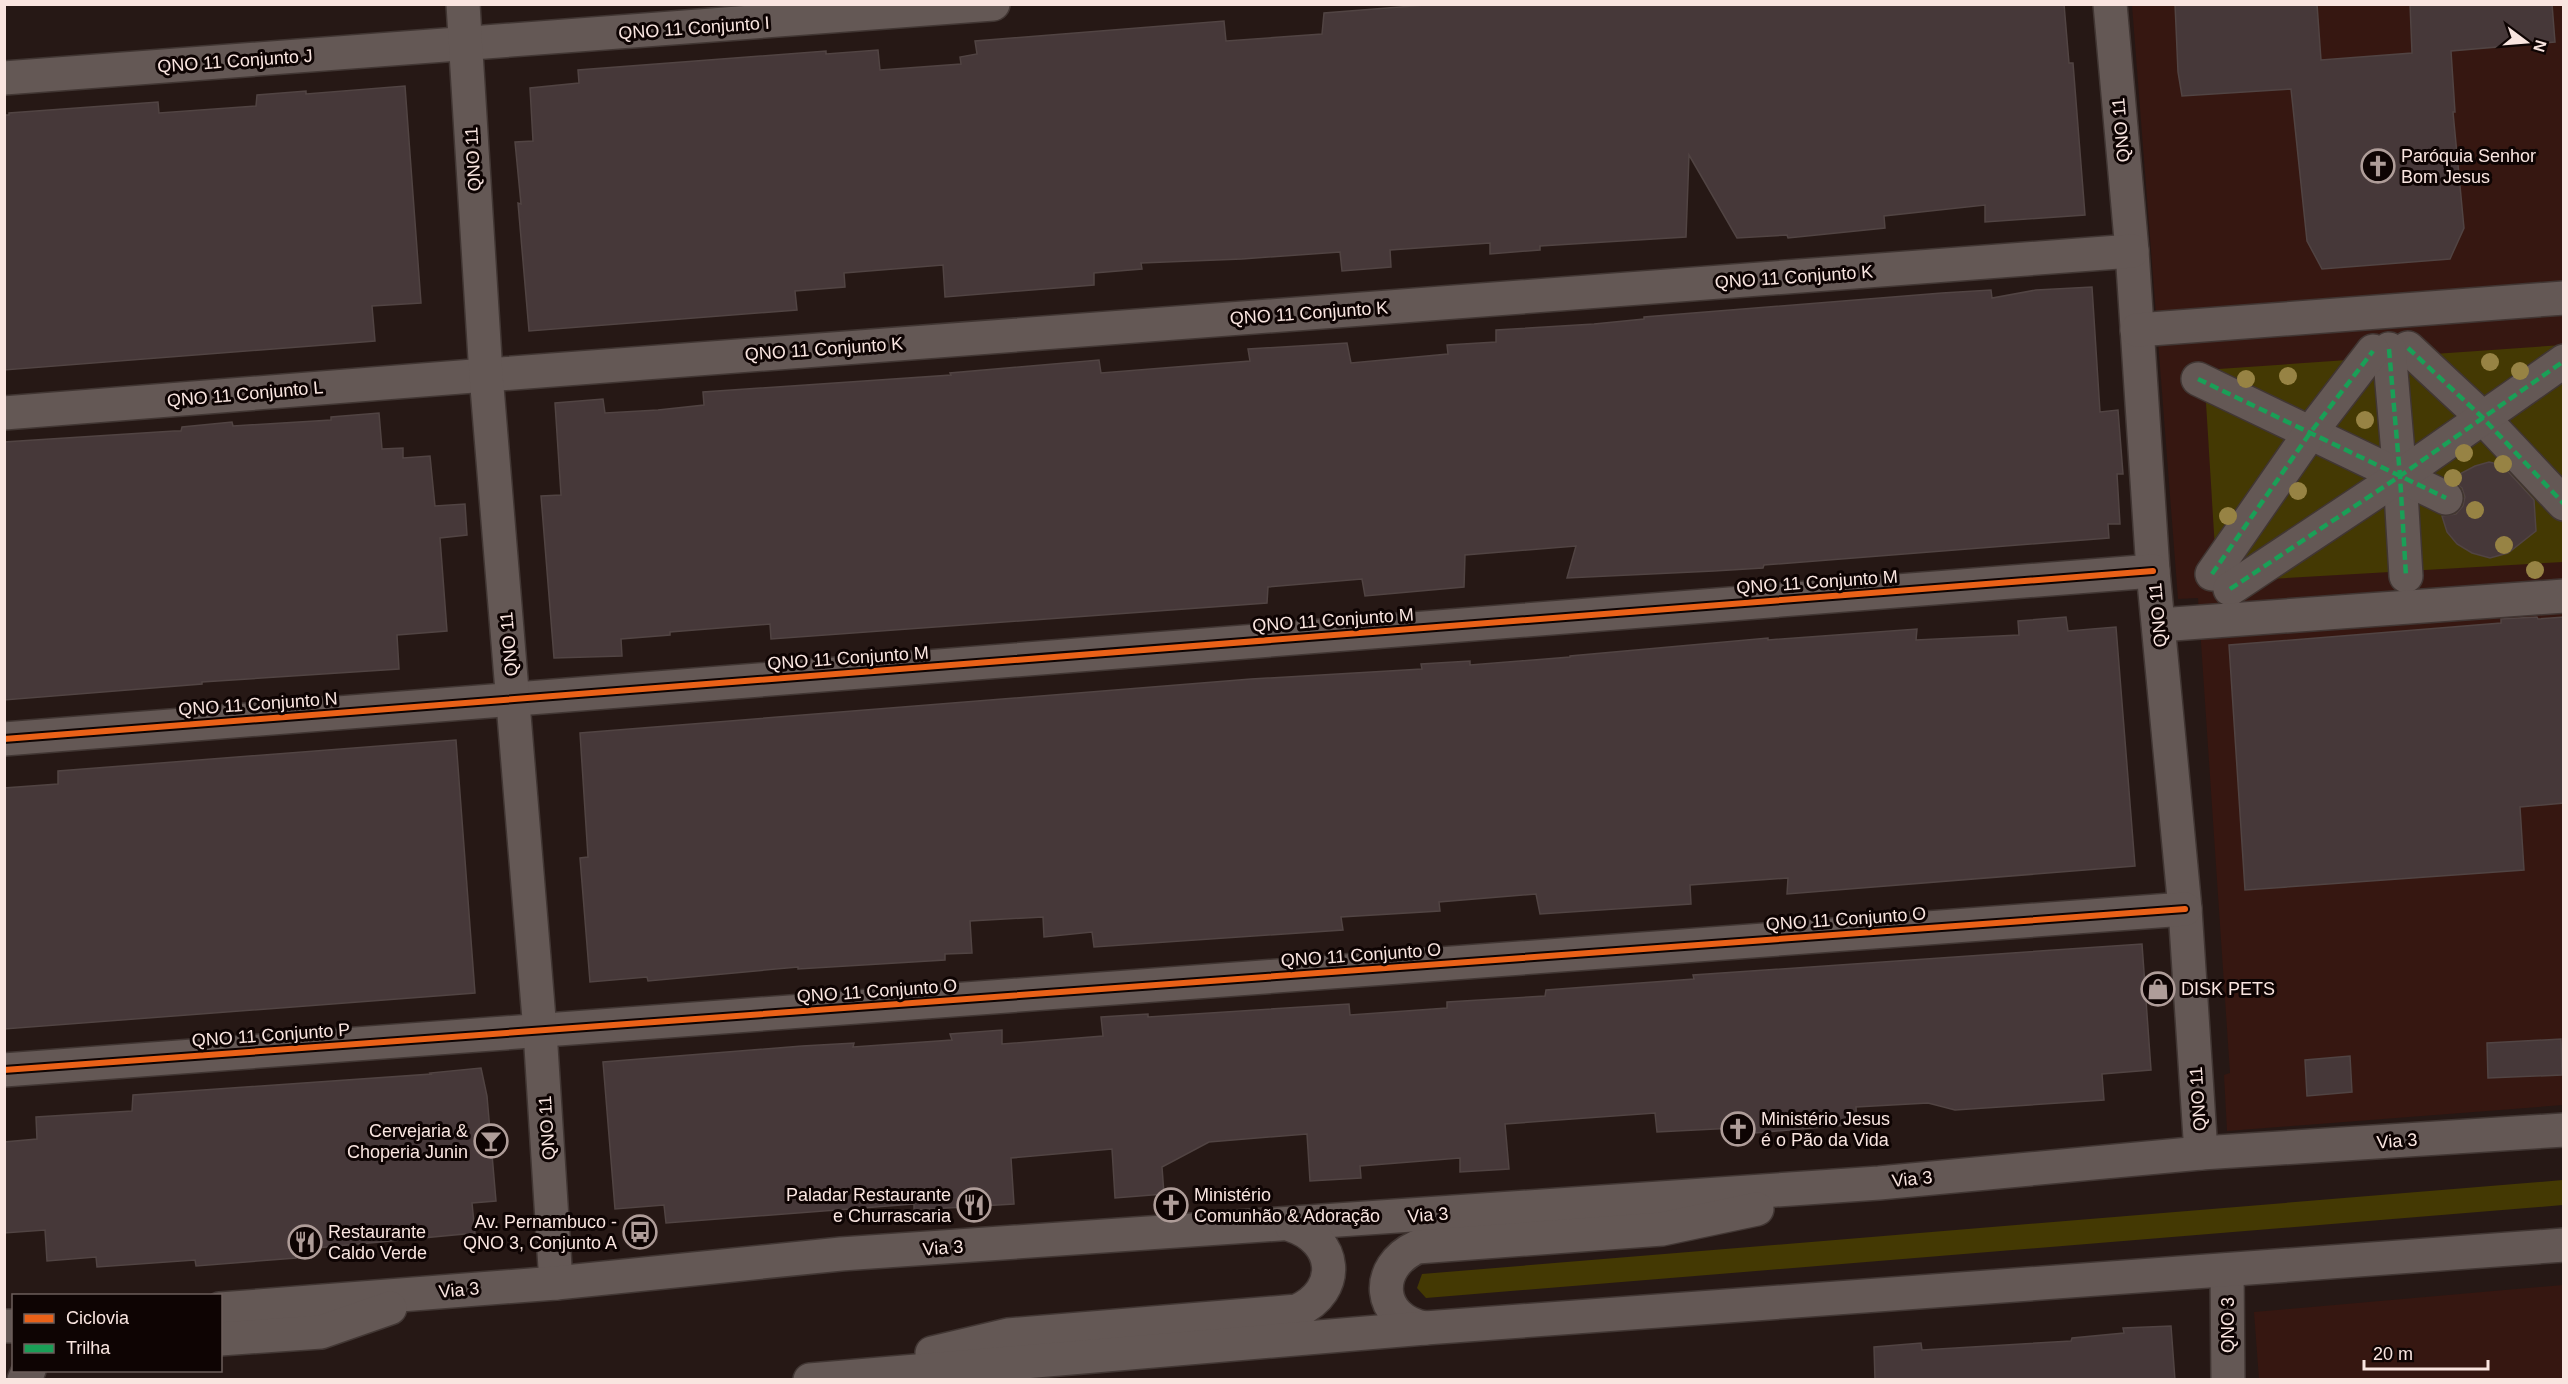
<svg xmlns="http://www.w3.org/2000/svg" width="2568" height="1384" viewBox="0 0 2568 1384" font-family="Helvetica,sans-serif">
<rect width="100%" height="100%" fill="#261815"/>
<g fill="#361711">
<path d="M2132,5H2563V1105L2227,1131L2224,1075L2230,1073L2198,598L2178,599Z"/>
<path d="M2563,1285V1379H2259L2254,1312Z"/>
</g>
<g fill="#443903">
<path d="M2563,345V562L2217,582L2204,370Z"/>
<path d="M2563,1180V1205L1426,1298L1417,1288L1422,1274Z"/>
</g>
<g fill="#463839" stroke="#514443" stroke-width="1.5">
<path d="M1438,4H2064L2069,63H2073L2085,215L1985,222V205L1884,216L1885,228L1788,238L1787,235L1737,238L1689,155L1686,237L1540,246V250L1490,254V243L1390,250L1391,267L1342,271L1340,252L1242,259L1141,263L1142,269L1094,273V285L945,297L943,265L844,273L845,287L795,291L797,310L529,331L518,203L521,204L515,142L533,141L530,88L579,83L578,70L826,51V54L878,50L880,70L961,64L960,57L977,54L975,41L1224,21L1226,41L1322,34L1324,13Z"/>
<path d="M2175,4H2317L2321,60L2412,53L2410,4H2552L2555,42L2451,51L2455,112H2453L2464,228L2450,259L2322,269L2307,241L2291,89L2182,96L2178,72Z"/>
<path d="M405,86L421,303L372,306L375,341L4,370V115H9V113L158,102L159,113L256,106L257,95L306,91V94Z"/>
<path d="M2092,287L2100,412L2118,410L2123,474H2117L2120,524H2108L2109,538L1764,565L1763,568L1714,571L1567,578L1576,546L1465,555L1464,587L1365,596L1362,579L1268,587L1267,603L771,639L770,624L670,632V635L621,639L622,656L554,658L541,496L561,495L555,403L603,399L605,413L658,410L704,405L703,392L951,375L950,373L1099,360L1101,373L1250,361L1248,349L1347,343L1351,363L1448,354L1447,345L1496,342V330L1594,324L1644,319V317L1942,293L1991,290L1992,298L2036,290Z"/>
<path d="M379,413L382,449L403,448V458L430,456L435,506L465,504L467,535L440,538L447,631L397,635L399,669L202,682V684L4,700V442L174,431H181L182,427L232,422L233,426L331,420V417Z"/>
<path d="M2489,462L2502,465L2534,500L2536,531L2508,553L2490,558L2472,553L2457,544L2447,532L2442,516L2456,514L2463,506L2465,497L2462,488L2450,479L2475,466Z"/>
<path d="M2066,617L2068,631L2116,627L2135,866L1787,894L1788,878L1690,885L1691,904L1540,914L1536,894L1439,902L1440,911L1341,917L1343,930L1094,947L1092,932L1044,937L1043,917L970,921L972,953L945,954V960L798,969V967L648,981L647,977L590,982L580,858L588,857L580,733L1251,679L1422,669L1421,664L1470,661V665L1570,657V656L1768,638V640L1917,629L1916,640L2019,635L2018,621Z"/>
<path d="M2537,617L2538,619L2564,617V803L2520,807L2524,870L2245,890L2229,645L2501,623V619Z"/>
<path d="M456,740L475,993L4,1029V788L58,784V771Z"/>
<path d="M2142,944L2151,1070L2102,1074L2104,1100L1955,1110L1928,1103L1856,1107L1857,1124L1755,1133V1127L1657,1132L1655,1113L1505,1124L1509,1169L1460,1172V1158L1360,1166L1361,1178L1310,1181L1307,1134L1209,1142L1162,1167L1164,1194L1115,1198L1112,1149L1011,1158L1014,1204L914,1210V1204L666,1223L664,1205L615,1209L603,1062L802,1046L854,1043L853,1047L952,1040L950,1034L1002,1030V1044L1103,1036L1101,1017L1148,1014V1017L1349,1004L1350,1015L1447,1008V1002L1545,996L1546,990L1694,979L1693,975Z"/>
<path d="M2561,1039L2562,1075L2488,1078L2487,1043Z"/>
<path d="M2350,1056L2352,1092L2307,1096L2305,1060Z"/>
<path d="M481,1068L487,1096L496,1201L472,1203L475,1233L295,1250L296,1258L196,1266L195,1260L97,1267L96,1257L47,1261L45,1230L4,1233V1142L37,1139L36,1117L132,1111L133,1095L431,1074L430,1073Z"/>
<path d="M2171,1326L2175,1380H1875L1874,1347L1921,1343L1922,1350L2071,1341L2072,1338L2124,1333L2123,1328Z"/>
</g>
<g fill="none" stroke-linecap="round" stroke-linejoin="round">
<g stroke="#413633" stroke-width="36">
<g id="street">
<path d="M2110,4L2132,251L2153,571L2185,909L2201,1153"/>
<path d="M4,78L993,4"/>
<path d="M2137,330L2564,298"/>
<path d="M2408,348L2483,418L2564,504"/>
<path d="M2389,349L2400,476L2406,576"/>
<path d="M2198,379L2446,498"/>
<path d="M4,413L486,375L2132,251"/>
<path d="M2212,574L2310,433L2373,351"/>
<path d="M2230,589L2400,476L2564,361"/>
<path d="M2159,625L2564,596"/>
<path d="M4,739L2153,571"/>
<path d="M4,1070L2185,909"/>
<path d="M2227,1270L2228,1380"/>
</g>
</g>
<g stroke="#413633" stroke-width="36">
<g id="secondary">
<path d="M463,4L486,375L540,1031L556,1283"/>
<path d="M220,1309L556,1283L841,1254L1879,1183L2201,1153L2564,1130"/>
<path d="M4,1326H14"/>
<path d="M1425,1328C1377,1319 1373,1267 1417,1247L1662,1229L1757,1209"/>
<path d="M220,1339L321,1332L390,1308"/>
<path d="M932,1353L1008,1335L1297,1311C1343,1290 1337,1240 1291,1225"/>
<path d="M24,1380L29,1370"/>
<path d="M810,1380L1425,1328L2564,1245"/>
</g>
</g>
<use href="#street" stroke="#645855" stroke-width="33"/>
<use href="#secondary" stroke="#645855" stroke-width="33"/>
<g stroke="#1a9f57" stroke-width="4.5" stroke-dasharray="9 4.5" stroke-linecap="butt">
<path d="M2408,348L2483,418L2564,504"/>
<path d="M2389,349L2400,476L2406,576"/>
<path d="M2198,379L2446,498"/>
<path d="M2212,574L2310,433L2373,351"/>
<path d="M2230,589L2400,476L2564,361"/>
</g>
<g stroke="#0e0403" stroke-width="10">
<g id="cycleway">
<path d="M4,739L2153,571"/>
<path d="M4,1070L2185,909"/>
</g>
</g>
<use href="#cycleway" stroke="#ea6118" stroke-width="6"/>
</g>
<g fill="#978344">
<circle cx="2490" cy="362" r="9"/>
<circle cx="2520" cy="371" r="9"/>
<circle cx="2288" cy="376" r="9"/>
<circle cx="2246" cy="379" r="9"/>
<circle cx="2365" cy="420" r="9"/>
<circle cx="2464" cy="453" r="9"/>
<circle cx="2503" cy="464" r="9"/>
<circle cx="2453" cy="478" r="9"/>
<circle cx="2298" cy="491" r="9"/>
<circle cx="2475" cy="510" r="9"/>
<circle cx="2228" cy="516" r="9"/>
<circle cx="2504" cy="545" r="9"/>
<circle cx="2535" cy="570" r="9"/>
</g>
<defs>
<g id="church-ring" transform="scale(1.725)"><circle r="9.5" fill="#0e0403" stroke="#af9d99" stroke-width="1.5"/><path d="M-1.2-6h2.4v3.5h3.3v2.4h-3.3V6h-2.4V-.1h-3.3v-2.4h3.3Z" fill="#af9d99"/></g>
<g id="shop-ring" transform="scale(1.725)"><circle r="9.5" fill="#0e0403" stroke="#af9d99" stroke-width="1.5"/><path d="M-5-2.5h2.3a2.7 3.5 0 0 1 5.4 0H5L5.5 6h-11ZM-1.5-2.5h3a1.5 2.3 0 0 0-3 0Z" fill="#af9d99"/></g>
<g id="bar-ring" transform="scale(1.725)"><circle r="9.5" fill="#0e0403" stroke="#af9d99" stroke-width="1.5"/><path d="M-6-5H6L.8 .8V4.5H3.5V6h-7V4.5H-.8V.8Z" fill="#af9d99"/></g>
<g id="restaurant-ring" transform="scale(1.725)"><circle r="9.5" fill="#0e0403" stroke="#af9d99" stroke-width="1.5"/><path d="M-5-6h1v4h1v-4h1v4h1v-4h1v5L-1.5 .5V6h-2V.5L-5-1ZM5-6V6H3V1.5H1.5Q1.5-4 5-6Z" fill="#af9d99"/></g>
<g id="bus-ring" transform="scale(1.725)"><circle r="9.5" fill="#0e0403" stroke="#af9d99" stroke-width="1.5"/><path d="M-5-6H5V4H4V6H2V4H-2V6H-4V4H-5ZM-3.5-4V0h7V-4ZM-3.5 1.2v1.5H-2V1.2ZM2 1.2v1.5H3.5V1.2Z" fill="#af9d99"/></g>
</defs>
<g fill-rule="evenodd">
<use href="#church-ring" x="2378" y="166"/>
<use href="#shop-ring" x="2158" y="989"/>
<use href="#church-ring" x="1738" y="1129"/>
<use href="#bar-ring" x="491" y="1141"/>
<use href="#restaurant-ring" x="974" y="1205"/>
<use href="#church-ring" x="1171" y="1205"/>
<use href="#bus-ring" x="640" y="1232"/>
<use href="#restaurant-ring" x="305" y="1242"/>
</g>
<g text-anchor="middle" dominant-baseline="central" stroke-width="6" stroke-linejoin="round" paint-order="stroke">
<g font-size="18" fill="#f9e5e0" stroke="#0e0403">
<text transform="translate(694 28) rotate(-4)">QNO 11 Conjunto I</text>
<text transform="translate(235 61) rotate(-4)">QNO 11 Conjunto J</text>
<text transform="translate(2121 130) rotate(-95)">QNO 11</text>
<text transform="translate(473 159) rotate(-93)">QNO 11</text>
<text transform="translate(1794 277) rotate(-4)">QNO 11 Conjunto K</text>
<text transform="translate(1309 313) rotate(-4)">QNO 11 Conjunto K</text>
<text transform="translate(824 349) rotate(-4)">QNO 11 Conjunto K</text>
<text transform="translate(245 394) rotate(-5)">QNO 11 Conjunto L</text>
<text transform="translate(1817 582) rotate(-4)">QNO 11 Conjunto M</text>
<text transform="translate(2158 615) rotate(-95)">QNO 11</text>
<text transform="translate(1333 620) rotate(-4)">QNO 11 Conjunto M</text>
<text transform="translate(509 644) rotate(-95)">QNO 11</text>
<text transform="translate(848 658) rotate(-4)">QNO 11 Conjunto M</text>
<text transform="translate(258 704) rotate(-4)">QNO 11 Conjunto N</text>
<text transform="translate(1846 919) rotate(-4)">QNO 11 Conjunto O</text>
<text transform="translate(1361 955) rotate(-4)">QNO 11 Conjunto O</text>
<text transform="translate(877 991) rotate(-4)">QNO 11 Conjunto O</text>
<text transform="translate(271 1035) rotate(-4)">QNO 11 Conjunto P</text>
<text transform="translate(2198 1099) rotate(-94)">QNO 11</text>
<text transform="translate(547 1128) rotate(-94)">QNO 11</text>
<text transform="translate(2397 1141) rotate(-4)">Via 3</text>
<text transform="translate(1912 1179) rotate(-6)">Via 3</text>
<text transform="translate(1428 1215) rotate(-4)">Via 3</text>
<text transform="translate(943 1248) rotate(-4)">Via 3</text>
<text transform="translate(459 1290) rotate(-5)">Via 3</text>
<text transform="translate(2228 1325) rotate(-90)">QNO 3</text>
</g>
<g font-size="18" fill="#f9e5e0" stroke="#0e0403" text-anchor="start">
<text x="2401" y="156">Paróquia Senhor<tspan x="2401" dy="21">Bom Jesus</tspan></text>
<text x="2181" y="989">DISK PETS</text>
<text x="1761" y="1119">Ministério Jesus<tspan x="1761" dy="21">é o Pão da Vida</tspan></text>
<text x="468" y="1131" text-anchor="end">Cervejaria &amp;<tspan x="468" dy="21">Choperia Junin</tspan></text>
<text x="951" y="1195" text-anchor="end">Paladar Restaurante<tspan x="951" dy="21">e Churrascaria</tspan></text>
<text x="1194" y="1195">Ministério<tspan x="1194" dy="21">Comunhão &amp; Adoração</tspan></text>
<text x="617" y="1222" text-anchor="end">Av. Pernambuco -<tspan x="617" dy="21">QNO 3, Conjunto A</tspan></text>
<text x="328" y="1232">Restaurante<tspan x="328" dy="21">Caldo Verde</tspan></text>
</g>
</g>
<rect width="2568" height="1384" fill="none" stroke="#f9e5e0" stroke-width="12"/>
<rect x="12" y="1294" width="210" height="78" fill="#0e0403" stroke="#6c5e5b" stroke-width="1.5"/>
<rect x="24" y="1314" width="30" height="9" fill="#ea6118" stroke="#6c5e5b" stroke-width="1.5"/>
<text x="66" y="1324" font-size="18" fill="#f9e5e0">Ciclovia</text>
<rect x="24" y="1344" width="30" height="9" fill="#1a9f57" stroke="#6c5e5b" stroke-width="1.5"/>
<text x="66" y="1354" font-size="18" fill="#f9e5e0">Trilha</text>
<g transform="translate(2526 42) rotate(106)" stroke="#0e0403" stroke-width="4.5" paint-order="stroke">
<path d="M0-4.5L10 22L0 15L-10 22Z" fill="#f9e5e0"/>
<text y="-9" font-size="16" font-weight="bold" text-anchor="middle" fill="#f9e5e0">N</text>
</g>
<path d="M2364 1360v9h124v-9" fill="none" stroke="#f9e5e0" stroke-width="3"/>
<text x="2373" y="1360" font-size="18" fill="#f9e5e0" stroke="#0e0403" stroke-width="4.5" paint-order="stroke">20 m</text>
</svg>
